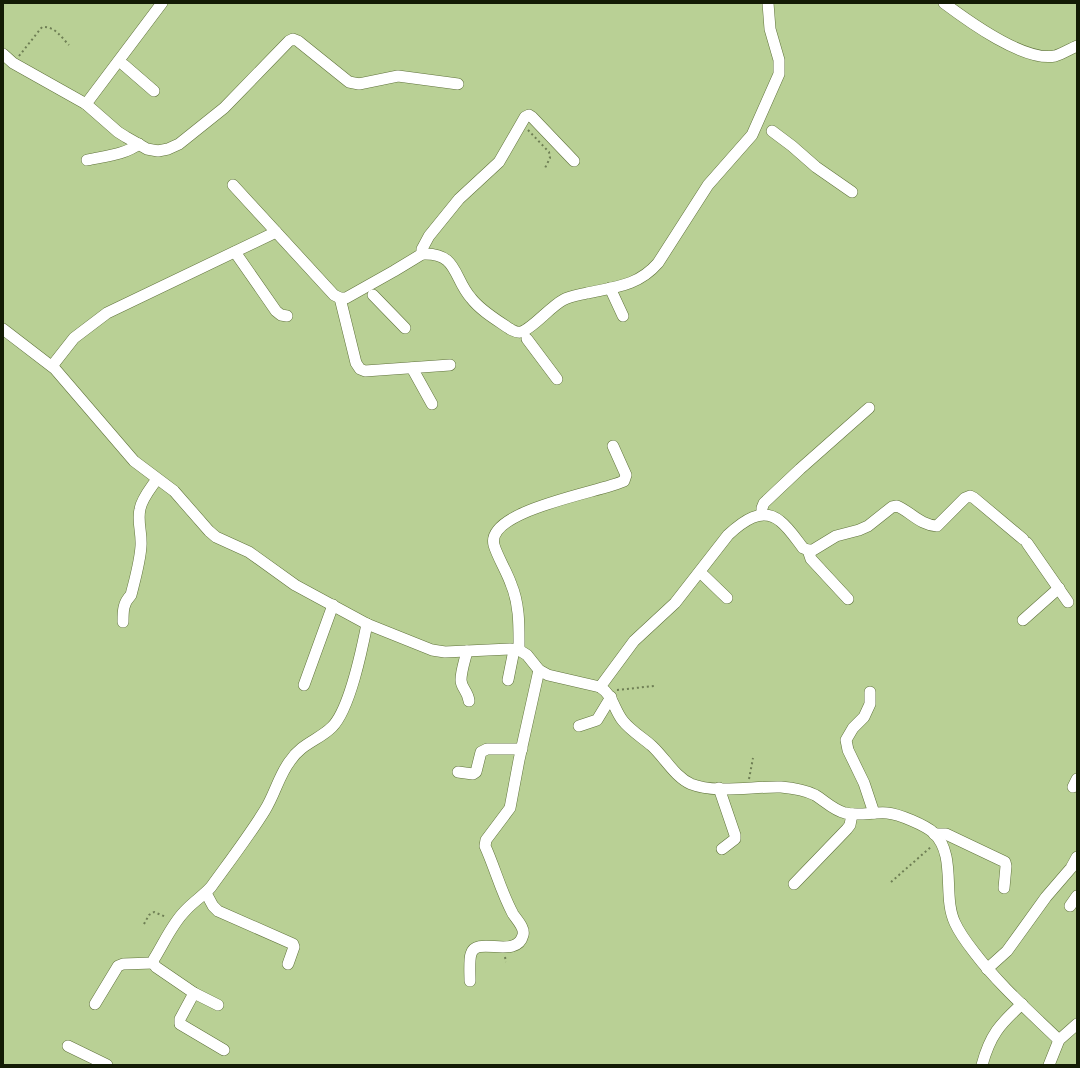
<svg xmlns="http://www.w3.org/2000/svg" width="1080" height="1068" viewBox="0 0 1080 1068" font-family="'Alegreya Sans',sans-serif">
<rect width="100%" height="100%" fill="#b9d095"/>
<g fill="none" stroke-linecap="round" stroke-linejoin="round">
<g stroke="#60733c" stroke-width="12">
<g id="minor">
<path d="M944,3C968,21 1024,62 1055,56C1062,54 1070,49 1077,46"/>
<path d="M3,54L13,63L86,104L118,132L126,137L147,149L158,151L168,149L179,144L224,108L289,41L293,39L298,41L349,82L359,84L398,76L458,84"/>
<path d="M124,65L154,91"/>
<path d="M86,104L162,3"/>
<path d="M772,131L792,146L816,167L852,192"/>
<path d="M87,160C105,156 124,155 139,144"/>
<path d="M233,185L334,295L340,298H346L394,271L422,254C458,252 453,278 471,298C481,311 497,320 510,329C514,331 517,333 521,332C532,329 550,307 563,300C570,296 579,295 587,293C615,287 638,286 658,263L708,185L752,135L779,74V60L770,29L768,3"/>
<path d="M235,252L276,311L281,315L287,316"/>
<path d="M422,254V249L429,236L459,199L499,162L525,117L529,115L532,117L574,161"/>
<path d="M610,288L623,316"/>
<path d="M373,295L405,328"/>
<path d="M340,298L356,363L360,369L365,371L450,365"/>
<path d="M3,329L55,369L134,461L174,491L209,531L216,537L249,552L295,585L367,624L432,650L445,652L510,649L519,650L527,655L539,670L548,675L600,687C613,695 614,710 623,721C631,731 643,738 652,746C665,758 675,777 691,784C716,794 754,786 781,787C792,788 805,790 815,795C825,801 833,810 845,813C859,816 873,812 887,813C899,814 925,825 934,833C957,856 942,896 955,923C960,934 967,943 974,952C999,985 1030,1012 1059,1040"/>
<path d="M527,339L557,379"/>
<path d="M52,366L74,338L107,313L276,232"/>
<path d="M412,368L432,404"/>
<path d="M762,514V508L764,503L800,469L869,408"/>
<path d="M1027,543L1068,602"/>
<path d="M808,550L811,559L848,599"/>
<path d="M700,572L727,598"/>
<path d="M1023,620L1059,588"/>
<path d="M123,622C123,611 123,603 131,595C135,579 140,562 141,546C142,533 137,521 140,509C142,498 151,488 157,479"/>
<path d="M519,650C519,628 520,605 511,584C507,572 497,556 494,545C485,510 601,492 624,481L626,475L613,446"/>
<path d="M467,651C465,660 461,671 461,680C461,688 468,691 469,701"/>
<path d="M508,680L514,650"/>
<path d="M304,685L333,605"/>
<path d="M600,687L634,641L675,603L728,535C742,522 762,506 780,521C789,528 796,539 803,548L808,550H813L836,536L859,530L868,526L892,507L897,506C911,512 920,525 937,526L965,498L970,496L974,498L1023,539"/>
<path d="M870,692V704L864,717L853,728L846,740L848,750L864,783L874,813"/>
<path d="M579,726L597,720L611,697"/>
<path d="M458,772L473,774L476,772L481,752L487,749H522"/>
<path d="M1073,787L1077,779"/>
<path d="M719,788L735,835V839L722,849"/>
<path d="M934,834H946L1005,862L1006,866L1004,888"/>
<path d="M794,884L847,829L850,825L852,814"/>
<path d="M206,893L213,906L218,911L293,944L294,947L288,964"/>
<path d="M1070,906L1077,896"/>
<path d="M987,969L1007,951L1046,897L1071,868L1077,857"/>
<path d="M470,981C470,974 469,960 471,954C476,935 517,960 523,935C525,928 517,920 513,914C501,892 495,868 485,846L486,840L510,808L519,760L539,670"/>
<path d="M194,993L180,1019V1024L224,1050"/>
<path d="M95,1004L118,966L123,964L153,963"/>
<path d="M218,1005L194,993L156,967L153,963L154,959C164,943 172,924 185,911C193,902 203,896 211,887C229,862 249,836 265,810C275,794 279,775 290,761C302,743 319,740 332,727C350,709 362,649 367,624"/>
<path d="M68,1046L107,1065"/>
<path d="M982,1065C990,1035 1000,1024 1022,1004"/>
<path d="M1049,1065L1059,1040L1077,1024"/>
</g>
</g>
<g stroke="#6e7e54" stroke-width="2" stroke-dasharray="2 3" stroke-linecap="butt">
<path d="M19,56L42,27C55,26 61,37 69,45"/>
<path d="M528,130L549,152L550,158L545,168"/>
<path d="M617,690L654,686"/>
<path d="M749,779L753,758"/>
<path d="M891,882L932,846"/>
<path d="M144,924L149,915L154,912L166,917"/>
<path d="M505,957L506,962"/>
</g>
<use href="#minor" stroke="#fff" stroke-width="11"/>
</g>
<rect width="1080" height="1068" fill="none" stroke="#131b05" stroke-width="8"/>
</svg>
